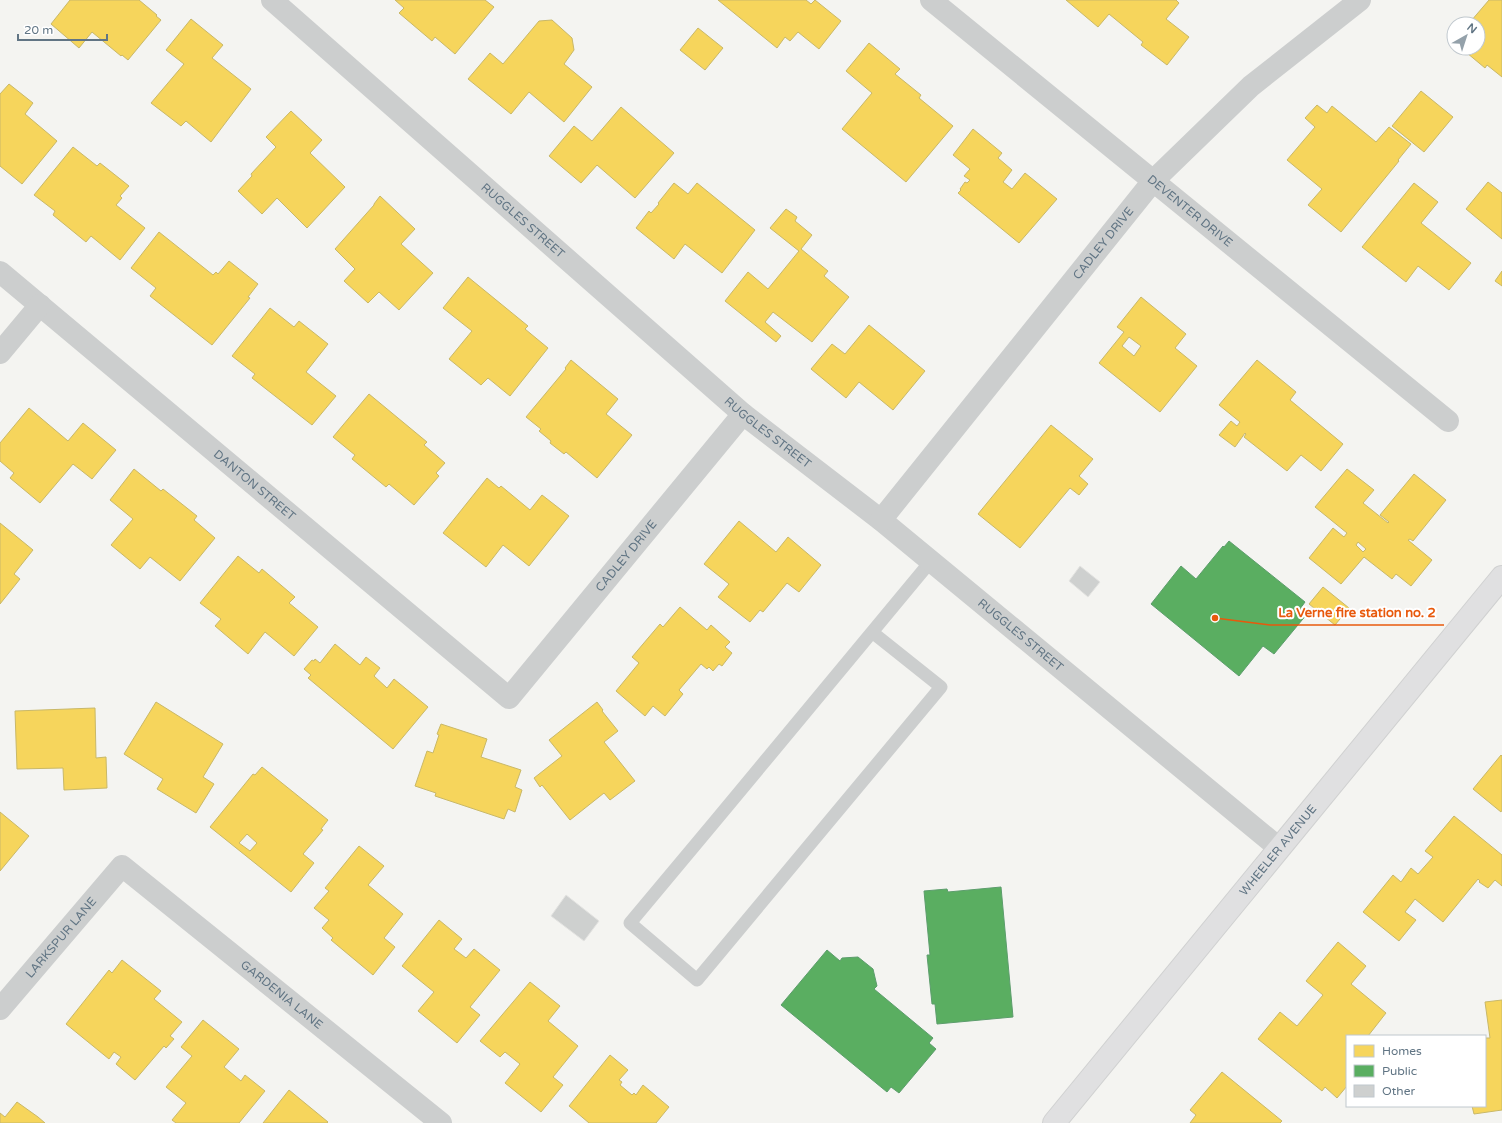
<svg xmlns="http://www.w3.org/2000/svg" width="1502" height="1123" viewBox="0 0 1502 1123" font-family="'Varela Round',sans-serif">
<rect width="100%" height="100%" fill="#f4f4f1"/>
<g fill="#f6d55c" stroke="#c9b868" fill-rule="evenodd">
<path d="M70,0H139L157,15L156,16L161,20L128,60L122,55L121,56L92,32L79,48L51,24Z"/>
<path d="M395,0H485L494,7L455,54L435,37L432,41L399,13L404,8Z"/>
<path d="M718,0H806L811,4L815,0L841,21L819,49L798,32L790,41L785,37L777,48Z"/>
<path d="M1066,0H1176L1179,3L1166,19L1189,37L1167,65L1141,45L1143,42L1109,14L1098,27Z"/>
<path d="M1489,0H1502V77L1487,65L1485,68L1461,48H1478V24H1466L1470,20L1471,21Z"/>
<path d="M191,19L223,45L212,58L251,89L211,142L186,121L181,126L151,103L184,64L166,50Z"/>
<path d="M552,20L572,38L574,50L564,64L592,87L564,122L529,92L511,114L468,79L490,53L503,64L539,21Z"/>
<path d="M698,28L723,48L705,70L680,50Z"/>
<path d="M869,43L900,69L895,74L921,95L919,98L953,126L906,182L842,129L872,93L846,71Z"/>
<path d="M9,84L33,103L25,114L57,141L22,184L0,166V94Z"/>
<path d="M1421,91L1453,117L1424,152L1392,126Z"/>
<path d="M1317,105L1327,113L1332,106L1376,142L1389,127L1411,144L1398,160L1399,161L1341,232L1308,205L1322,189L1287,160L1315,127L1305,118Z"/>
<path d="M621,107L674,153L635,198L597,165L581,183L549,156L574,126L592,141Z"/>
<path d="M291,111L322,140L310,153L345,187L307,228L277,198L262,214L238,191L252,176L251,174L276,147L266,137Z"/>
<path d="M973,129L1002,153L998,158L1012,170L1003,182L1012,189L1025,173L1057,199L1019,243L958,193L961,190L960,189L965,182L967,183L970,180L964,176L970,169L953,155Z"/>
<path d="M73,147L97,166L100,163L129,186L120,196L122,198L116,205L145,228L120,260L91,236L86,242L53,215L55,211L34,195Z"/>
<path d="M1488,182L1502,193V239L1466,209Z"/>
<path d="M674,183L688,194L697,183L755,230L722,273L685,244L674,259L636,228L649,211L651,213L659,204L658,203Z"/>
<path d="M1414,183L1438,202L1421,223L1471,263L1449,290L1418,266L1406,282L1362,247Z"/>
<path d="M380,196L415,229L401,244L433,273L399,310L379,292L368,303L344,281L355,269L335,249L374,205V204Z"/>
<path d="M786,209L797,217L795,221L812,235L801,249L828,271L824,276L849,297L812,342L773,312L765,322L781,336L776,342L725,301L748,272L768,289L799,251L770,228Z"/>
<path d="M159,232L213,275L216,272L218,274L229,261L258,284L248,297L250,298L212,345L150,296L156,288L131,268Z"/>
<path d="M1502,271V286L1495,281Z"/>
<path d="M468,277L528,326L525,329L548,348L510,396L488,378L481,385L449,359L472,331L443,308Z"/>
<path d="M1141,297L1186,334L1175,348L1197,366L1160,412L1099,363L1124,332L1117,327ZM1129,337L1141,346L1134,356L1122,346Z"/>
<path d="M270,308L294,327L299,321L328,344L306,372L336,396L312,425L252,378L255,374L232,356Z"/>
<path d="M869,325L925,371L893,410L859,382L846,398L811,369L832,344L845,354Z"/>
<path d="M571,360L618,399L606,414L632,435L597,478L566,452L564,454L550,443L551,441L539,431L541,429L526,417L566,369L565,368Z"/>
<path d="M1257,360L1296,392L1290,400L1343,444L1321,471L1301,455L1287,471L1244,437L1246,434L1245,433L1235,447L1219,435L1231,421L1237,426L1240,422L1219,405Z"/>
<path d="M369,394L427,442L424,445L445,463L436,473L439,476L414,505L389,484L386,487L352,459L355,455L333,437Z"/>
<path d="M29,408L68,441L83,423L116,450L92,479L73,464L40,503L10,478L14,473L0,461V443Z"/>
<path d="M1051,425L1093,459L1079,476L1088,484L1079,495L1070,488L1020,548L978,514Z"/>
<path d="M134,469L161,491L163,489L197,516L194,520L215,538L180,581L150,557L140,569L111,545L133,519L110,500Z"/>
<path d="M1347,469L1374,490L1363,503L1388,523L1389,522L1380,515L1414,474L1446,500L1413,541L1410,539L1408,540L1432,560L1411,586L1396,574L1392,579L1364,557L1341,584L1309,558L1333,528L1344,537L1347,533L1315,507ZM1358,542L1366,549L1363,552L1356,545Z"/>
<path d="M487,478L499,488L501,486L530,510L542,495L569,516L529,566L503,545L486,567L443,533Z"/>
<path d="M739,521L776,552L788,537L821,565L799,592L787,583L763,612L760,610L750,622L718,597L729,584L704,564Z"/>
<path d="M0,523L33,550L14,574L20,579L0,604Z"/>
<path d="M238,556L259,573L262,569L295,597L289,603L318,627L294,656L265,632L248,654L215,626L221,619L200,603Z"/>
<path d="M1323,587L1349,608L1335,625L1309,604Z"/>
<path d="M680,607L707,630L711,625L730,642L725,647L732,653L722,666L719,664L713,671L709,667L707,669L701,664L679,690L683,694L665,716L653,706L645,716L616,691L639,663L632,657L660,624L663,627Z"/>
<path d="M335,644L360,665L366,657L380,668L374,676L387,688L394,679L428,707L393,749L308,678L311,675L304,669L312,660L314,661L315,659L320,663Z"/>
<path d="M156,702L223,744L203,777L214,784L196,813L157,789L163,779L124,754Z"/>
<path d="M597,702L603,710L602,711L618,731L604,742L635,781L610,800L604,793L570,820L542,785L540,787L534,778L562,756L549,740Z"/>
<path d="M95,708L96,758L106,757L107,788L64,790L63,768L17,769L15,711Z"/>
<path d="M441,724L487,739L481,757L521,770L515,787L522,790L515,812L508,809L504,819L435,796L436,793L415,786L427,751L433,753L439,735L437,734Z"/>
<path d="M1501,755L1502,756V810L1501,812L1473,789Z"/>
<path d="M262,767L328,820L321,829L323,830L303,854L314,863L291,892L210,827L253,774L255,775ZM247,834L257,843L250,851L239,843Z"/>
<path d="M0,812L29,836L0,871Z"/>
<path d="M1454,816L1502,855V886L1495,880L1488,888L1479,882L1480,881L1478,879L1443,922L1415,899L1405,912L1416,920L1399,941L1363,912L1393,875L1401,882L1411,868L1418,874L1433,857L1425,851Z"/>
<path d="M359,846L384,866L368,885L403,914L384,938L395,947L373,975L331,940L333,938L322,928L329,920L314,908L329,891L325,888Z"/>
<path d="M439,920L462,939L454,949L466,958L474,949L500,970L470,1007L480,1015L457,1043L418,1011L434,992L402,966Z"/>
<path d="M1338,942L1366,966L1351,984L1386,1013L1368,1036H1347V1086L1337,1098L1325,1087L1322,1091L1258,1039L1280,1012L1297,1026L1323,995L1306,981Z"/>
<path d="M122,960L161,991L154,999L182,1022L170,1036L174,1039L166,1048L164,1046L135,1080L116,1064L121,1057L114,1052L109,1059L66,1024L109,970L112,973Z"/>
<path d="M530,982L560,1006L548,1021L578,1046L553,1077L563,1085L541,1112L505,1083L520,1064L505,1052L500,1057L480,1041Z"/>
<path d="M1502,1000V1110L1474,1114L1472,1106H1485V1038H1490L1485,1002Z"/>
<path d="M203,1020L239,1049L224,1067L241,1081L245,1075L265,1091L239,1123H176L172,1120L186,1103L166,1087L192,1056L181,1047Z"/>
<path d="M610,1055L628,1070L619,1080L622,1082L620,1085L632,1095L634,1093L636,1095L643,1085L669,1107L656,1123H589L569,1106Z"/>
<path d="M1222,1072L1282,1121L1280,1123H1190L1196,1115L1190,1110Z"/>
<path d="M289,1090L328,1122L327,1123H263Z"/>
<path d="M17,1102L38,1117L45,1123H0V1113L5,1117Z"/>
</g>
<g fill="#5aae61" stroke="#5c9d6c">
<path d="M1229,541L1305,602L1300,609L1307,614L1274,654L1263,646L1239,676L1151,604L1181,566L1196,579L1223,546L1224,547Z"/>
<path d="M1001,887L1013,1017L937,1024L935,1004H932L927,955H930L924,891L947,889L948,892Z"/>
<path d="M827,950L840,961L842,958L858,957L873,969L877,986L874,989L933,1038L929,1043L936,1049L899,1093L891,1087L887,1092L781,1005Z"/>
</g>
<g fill="#ced0cf" stroke="#e3e3e1">
<path d="M1080,566L1100,582L1088,597L1069,581Z"/>
<path d="M566,895L599,921L584,941L551,916Z"/>
</g>
<g fill="none" stroke-linecap="round" stroke-linejoin="round">
<g stroke="#d0d1d1" stroke-width="24">
<g id="secondary">
<path id="s6" d="M1054,1123L1502,577"/>
</g>
</g>
<path stroke="#cccece" stroke-width="13" d="M872,632L941,687L697,980L630,923C731,803 830,682 931,561"/>
<g stroke="#cccece" stroke-width="22">
<path id="s1" d="M272,0L743,414L881,520L1279,848"/>
<path id="s2" d="M931,0L1448,421"/>
<path id="s3" d="M0,272L509,698L743,414"/>
<path d="M0,353L40,305"/>
<path id="s4" d="M881,520L1153,181L1251,86L1360,0"/>
<path id="s5" d="M0,1009L122,866L441,1123"/>
</g>
<use href="#secondary" stroke="#e0e0e1" stroke-width="22"/>
</g>
<g text-anchor="middle" dominant-baseline="central" stroke-width="4" stroke-linejoin="round" paint-order="stroke">
<g font-size="12" fill="#617584" stroke="#fff">
<text stroke="none"><textPath href="#s2" startOffset="334">DEVENTER DRIVE</textPath></text>
<text stroke="none"><textPath href="#s1" startOffset="334">RUGGLES STREET</textPath></text>
<text stroke="none"><textPath href="#s4" startOffset="355">CADLEY DRIVE</textPath></text>
<text stroke="none"><textPath href="#s1" startOffset="658">RUGGLES STREET</textPath></text>
<text stroke="none"><textPath href="#s3" startOffset="332">DANTON STREET</textPath></text>
<text stroke="none"><textPath href="#s3" startOffset="848">CADLEY DRIVE</textPath></text>
<text stroke="none"><textPath href="#s1" startOffset="982">RUGGLES STREET</textPath></text>
<text stroke="none"><textPath href="#s6" startOffset="353">WHEELER AVENUE</textPath></text>
<text stroke="none"><textPath href="#s5" startOffset="94">LARKSPUR LANE</textPath></text>
<text stroke="none"><textPath href="#s5" startOffset="393">GARDENIA LANE</textPath></text>
</g>
</g>
<path fill="none" stroke="#e8590c" stroke-width="1.5" d="M1215 618L1270 625H1444"/>
<circle fill="#e8590c" stroke="#fff" stroke-width="1.5" cx="1215" cy="618" r="4"/>
<g font-size="13" text-anchor="middle" font-weight="bold" fill="#e8590c" stroke="#fff" stroke-width="4" stroke-linejoin="round" paint-order="stroke">
<text x="1357" y="617">La Verne fire station no. 2</text>
</g>
<rect x="1346" y="1035" width="140" height="72" fill="#ffffff" stroke="#c0c8ce"/>
<rect x="1354" y="1045" width="20" height="12" fill="#f6d55c" stroke="#c0c8ce"/>
<text x="1382" y="1055" font-size="12" fill="#617584">Homes</text>
<rect x="1354" y="1065" width="20" height="12" fill="#5aae61" stroke="#c0c8ce"/>
<text x="1382" y="1075" font-size="12" fill="#617584">Public</text>
<rect x="1354" y="1085" width="20" height="12" fill="#ced0cf" stroke="#c0c8ce"/>
<text x="1382" y="1095" font-size="12" fill="#617584">Other</text>
<g transform="translate(1466 36) rotate(39)"><circle r="19" fill="#ffffff" stroke="#c0c8ce"/>
<path d="M0-3L7 15L0 10L-7 15Z" fill="#94a1aa"/>
<text y="-6" font-size="11" font-weight="bold" text-anchor="middle" fill="#617584">N</text>
</g>
<path d="M18 34v6h89v-6" fill="none" stroke="#617584" stroke-width="2"/>
<text x="24" y="34" font-size="12" fill="#617584" stroke="#ffffff" stroke-width="3" paint-order="stroke">20 m</text>
</svg>
